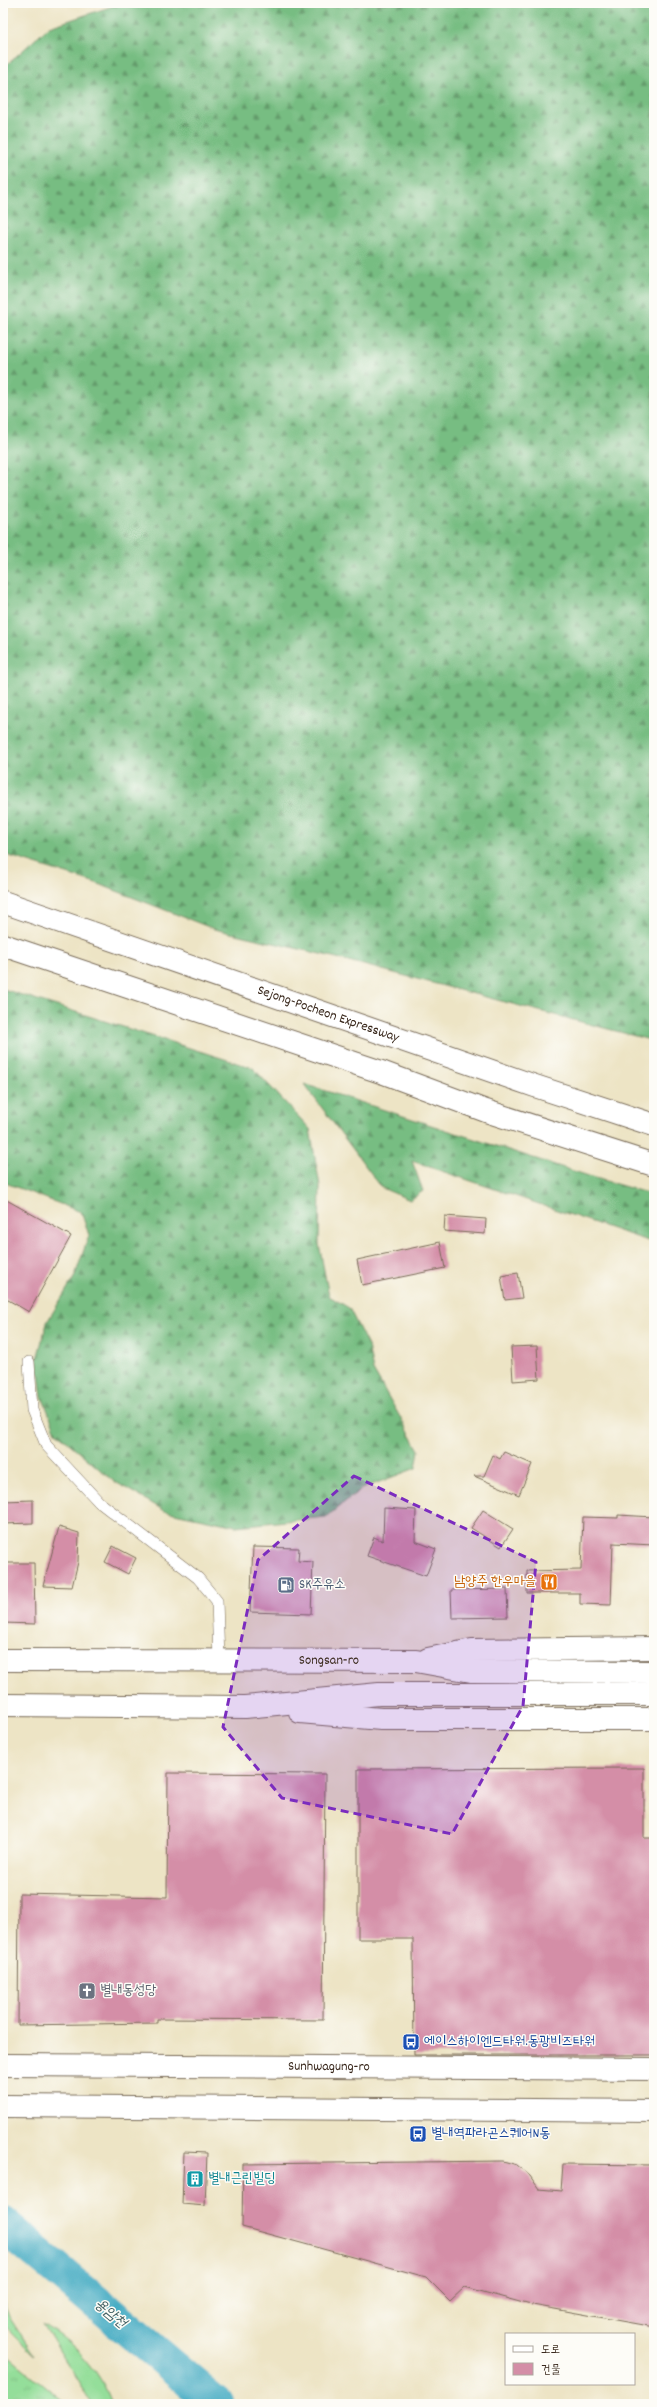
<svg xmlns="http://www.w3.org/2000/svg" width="657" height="2407" viewBox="0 0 657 2407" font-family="Dekko,'Poor Story',sans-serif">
<defs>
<pattern id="forest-firs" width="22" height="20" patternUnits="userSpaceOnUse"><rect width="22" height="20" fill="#77bd82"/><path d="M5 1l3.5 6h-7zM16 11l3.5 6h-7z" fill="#639a6a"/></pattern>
<pattern id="park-tufts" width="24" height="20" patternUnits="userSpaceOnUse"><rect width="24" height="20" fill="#94de9a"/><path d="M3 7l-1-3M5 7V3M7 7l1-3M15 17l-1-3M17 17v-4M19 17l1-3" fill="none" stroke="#80bf84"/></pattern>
</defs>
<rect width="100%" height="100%" fill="#fdfcf7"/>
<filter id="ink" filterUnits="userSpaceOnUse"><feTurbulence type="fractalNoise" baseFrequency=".025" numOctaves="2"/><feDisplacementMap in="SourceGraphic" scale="8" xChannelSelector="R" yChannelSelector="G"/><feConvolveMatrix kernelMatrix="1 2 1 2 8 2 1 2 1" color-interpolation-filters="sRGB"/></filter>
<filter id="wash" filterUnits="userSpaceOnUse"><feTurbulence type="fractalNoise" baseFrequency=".012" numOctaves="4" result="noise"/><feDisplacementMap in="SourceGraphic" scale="16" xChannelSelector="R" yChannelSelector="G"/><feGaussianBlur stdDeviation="0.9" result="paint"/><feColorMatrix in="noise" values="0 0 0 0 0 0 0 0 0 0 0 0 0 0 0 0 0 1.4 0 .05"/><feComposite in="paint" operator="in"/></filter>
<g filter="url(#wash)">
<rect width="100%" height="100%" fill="#ede4c5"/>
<g fill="#94de9a" stroke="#68845c">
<path d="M3,2302L8,2314L34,2355L3,2324Z"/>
<path d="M43,2324C74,2343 100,2369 112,2404H92Z"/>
</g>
<g fill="url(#forest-firs)" stroke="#597450">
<path d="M122,3H654V1041L333,957L214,929L96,883L3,854V68L49,27Z"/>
<path d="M3,989L253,1068L310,1129L320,1186L319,1244L329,1296L349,1308L368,1346L373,1370L419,1450L416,1468L361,1489L326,1517L236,1526L165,1511L112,1480L56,1432L42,1396L37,1359L47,1322L75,1276L89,1235L81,1212L3,1182Z"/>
<path d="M304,1084L592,1177L654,1195V1243L412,1161L423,1191L410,1200L382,1188Z"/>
</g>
<path fill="url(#park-tufts)" stroke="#68845c" d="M3,2352L67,2404H3Z"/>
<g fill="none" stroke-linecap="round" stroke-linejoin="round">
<path stroke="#42aac2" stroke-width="35" d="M3,2224L217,2404"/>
</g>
<g id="blocks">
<g fill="#d48ea7">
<path d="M3,1198L71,1236L29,1312L3,1297Z"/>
<path d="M445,1216L486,1219L485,1234L444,1231Z"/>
<path d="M440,1242L445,1268L362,1285L357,1260Z"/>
<path d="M518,1273L522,1298L505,1300L501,1276Z"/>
<path d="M537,1346L539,1379L513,1381L511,1347Z"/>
<path d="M504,1452L532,1464L519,1495L474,1476H484L493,1455L500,1459Z"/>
<path d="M33,1500V1523L3,1524V1501Z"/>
<path d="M384,1508L416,1510L415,1541L436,1549L426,1576L367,1556L374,1537L383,1541Z"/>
<path d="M483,1510L513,1529L501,1547L471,1528Z"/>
<path d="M618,1515L654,1517V1545L613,1543L611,1605L580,1604V1593H527V1571L581,1570L583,1517L618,1518Z"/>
<path d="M59,1527L79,1533L78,1562L72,1587L43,1586Z"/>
<path d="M113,1546L136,1558L128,1574L105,1562Z"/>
<path d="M253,1547L299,1548L298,1561L313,1562L311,1614L250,1612Z"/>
<path d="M3,1563H34L35,1624L3,1623Z"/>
<path d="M507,1589L508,1617L452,1618L451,1590Z"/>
<path d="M644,1768V1838H654V2055H414L413,1939H358V1769Z"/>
<path d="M168,1773L325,1774L323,2020L157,2019V2023L18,2025L19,1894L167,1897Z"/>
<path d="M184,2152L207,2153L205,2206L182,2204Z"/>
<path d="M503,2161L517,2165L530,2176L539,2189L561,2191L563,2164L654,2165V2327L527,2304L465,2287L450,2301L426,2277L242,2227L243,2164Z"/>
</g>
</g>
</g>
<g filter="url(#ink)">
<use href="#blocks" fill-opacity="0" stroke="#796b58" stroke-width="1"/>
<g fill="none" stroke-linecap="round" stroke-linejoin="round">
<g stroke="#796b58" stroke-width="12">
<path id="lane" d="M29,1362L32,1410L46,1445L99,1502L198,1578L217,1601L219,1660"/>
</g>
<g stroke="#796b58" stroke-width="24">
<g id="secondary">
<path d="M428,1659L472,1650L654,1648"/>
<path id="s1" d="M3,1660L416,1661L471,1671L654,1672"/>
<path d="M3,1705L245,1707L379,1694H654"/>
<path d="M300,1712L381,1719H654"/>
<path id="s2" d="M3,2065L654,2069"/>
<path d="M3,2106L654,2111"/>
</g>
</g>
<g stroke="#796b58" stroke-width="24">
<g id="highway">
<path id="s3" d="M3,902L535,1086L654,1125"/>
<path d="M3,945L384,1073L486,1111L654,1165"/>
</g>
</g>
<use href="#lane" stroke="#fff" stroke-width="11"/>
<use href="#secondary" stroke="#fff" stroke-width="22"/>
<use href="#highway" stroke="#fff" stroke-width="22"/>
</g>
</g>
<path fill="#7b2cbf" fill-opacity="0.2" stroke="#7b2cbf" stroke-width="3" stroke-dasharray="8 5" stroke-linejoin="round" d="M354,1476L536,1562L523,1706L452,1834L282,1798L223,1727L258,1560Z"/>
<defs>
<g id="restaurant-square" transform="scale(0.9)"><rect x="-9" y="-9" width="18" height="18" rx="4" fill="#e8710a" stroke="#fdfcf7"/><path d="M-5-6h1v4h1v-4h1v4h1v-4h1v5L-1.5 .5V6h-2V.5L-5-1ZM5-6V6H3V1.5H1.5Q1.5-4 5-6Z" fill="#fff"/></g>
<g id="fuel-square" transform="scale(0.9)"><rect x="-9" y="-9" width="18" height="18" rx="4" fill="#5c6f8a" stroke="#fdfcf7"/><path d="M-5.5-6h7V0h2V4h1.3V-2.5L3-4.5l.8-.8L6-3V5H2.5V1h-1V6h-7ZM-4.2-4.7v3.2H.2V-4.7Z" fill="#fff"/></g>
<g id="church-square" transform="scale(0.9)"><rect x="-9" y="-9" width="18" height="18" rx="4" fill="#6b7280" stroke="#fdfcf7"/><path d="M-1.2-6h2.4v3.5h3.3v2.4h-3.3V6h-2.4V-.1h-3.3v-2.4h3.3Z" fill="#fff"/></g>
<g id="bus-square" transform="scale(0.9)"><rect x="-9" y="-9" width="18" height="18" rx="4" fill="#1a4fb4" stroke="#fdfcf7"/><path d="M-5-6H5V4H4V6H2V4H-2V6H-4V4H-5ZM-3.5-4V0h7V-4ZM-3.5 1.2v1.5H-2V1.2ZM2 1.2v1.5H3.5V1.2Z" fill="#fff"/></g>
<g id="building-square" transform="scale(0.9)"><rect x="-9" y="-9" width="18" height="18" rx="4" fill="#0f9aa8" stroke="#fdfcf7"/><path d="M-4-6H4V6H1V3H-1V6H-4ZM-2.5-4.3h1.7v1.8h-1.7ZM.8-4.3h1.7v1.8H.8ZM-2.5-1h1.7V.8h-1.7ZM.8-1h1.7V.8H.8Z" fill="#fff"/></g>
</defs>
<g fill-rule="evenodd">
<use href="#restaurant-square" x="549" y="1582"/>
<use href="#fuel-square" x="286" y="1585"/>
<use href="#church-square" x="87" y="1991"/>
<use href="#bus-square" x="411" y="2042"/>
<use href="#bus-square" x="418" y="2134"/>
<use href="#building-square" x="195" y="2179"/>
</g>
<g text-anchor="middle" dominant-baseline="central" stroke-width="3" stroke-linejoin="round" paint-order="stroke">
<g font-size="14" fill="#3b2a1e" stroke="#fdfcf7">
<text stroke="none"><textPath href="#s3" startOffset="344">Sejong-Pocheon Expressway</textPath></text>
<text stroke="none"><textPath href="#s1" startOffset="326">Songsan-ro</textPath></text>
<text stroke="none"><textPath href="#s2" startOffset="326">Sunhwagung-ro</textPath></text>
</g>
<g font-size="14" fill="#c56008" stroke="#fdfcf7" text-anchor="end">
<text x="536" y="1582">남양주 한우마을</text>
</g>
<g font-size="14" fill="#4e5e75" stroke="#fdfcf7" text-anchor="start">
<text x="299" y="1585">SK주유소</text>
</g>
<g font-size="14" fill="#5b616d" stroke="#fdfcf7" text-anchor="start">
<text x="100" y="1991">별내동성당</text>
</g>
<g font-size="14" fill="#164399" stroke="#fdfcf7" text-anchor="start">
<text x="424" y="2042">에이스하이엔드타워.동광비즈타워</text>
<text x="431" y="2134">별내역파라곤스퀘어N동</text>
</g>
<g font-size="14" fill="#0d838f" stroke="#fdfcf7" text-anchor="start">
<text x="208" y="2179">별내근린빌딩</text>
</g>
<g font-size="15" font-style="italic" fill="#3e5d60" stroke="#fdfcf7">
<text transform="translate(110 2314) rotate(40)">용암천</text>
</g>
</g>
<rect width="657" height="2407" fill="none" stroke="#fdfcf7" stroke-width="16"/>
<rect x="505" y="2333" width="130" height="52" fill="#fdfcf7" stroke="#afa8a0"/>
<rect x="513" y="2346" width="20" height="6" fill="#ffffff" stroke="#afa8a0"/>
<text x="541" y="2353" font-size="12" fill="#3b2a1e">도로</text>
<rect x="513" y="2363" width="20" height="12" fill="#d48ea7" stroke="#afa8a0"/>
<text x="541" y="2373" font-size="12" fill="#3b2a1e">건물</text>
</svg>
